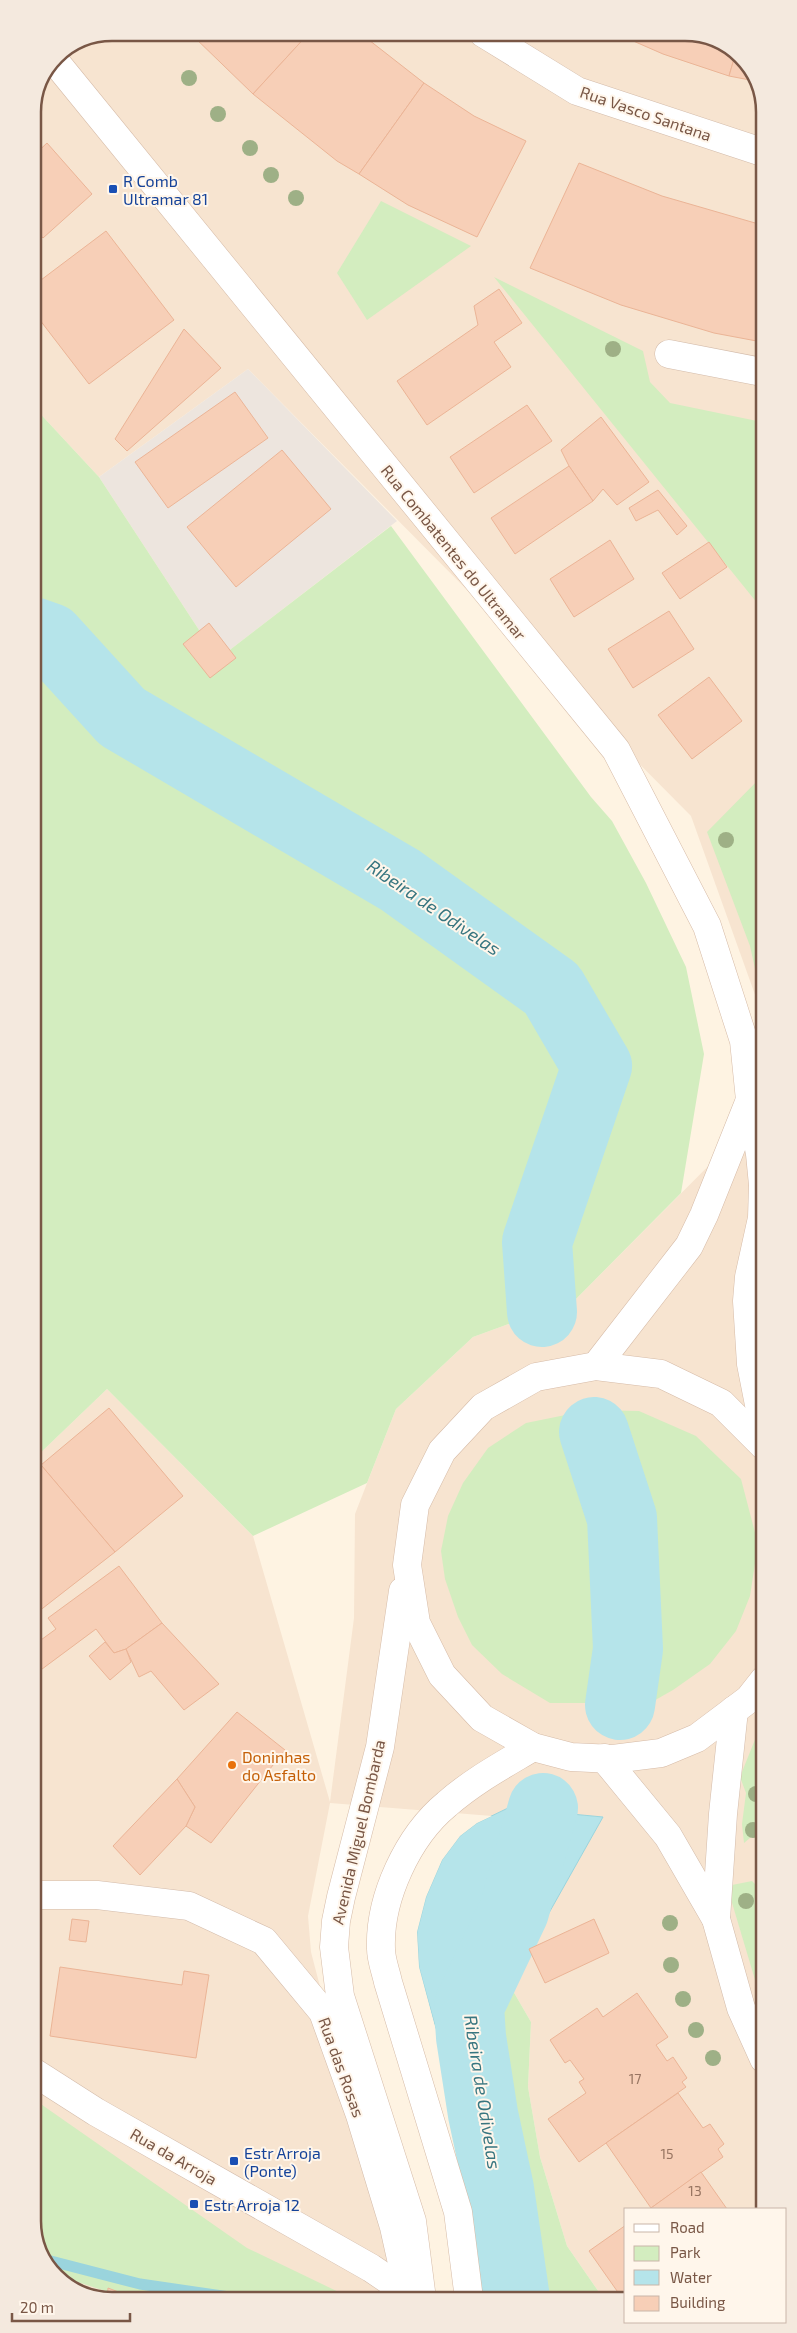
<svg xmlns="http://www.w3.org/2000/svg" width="797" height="2333" viewBox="0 0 797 2333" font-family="'Exo 2',sans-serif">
<rect width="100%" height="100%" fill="#fef3e2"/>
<g fill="#f7e4d0">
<path d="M113,33H690L737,52L762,92L763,1017L691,816L248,369L99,477L33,406V108L56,56Z"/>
<path d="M763,1111L764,2209H626V2298H603L567,2246L540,2157L528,2087L531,2022L509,1984L603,1817L508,1808L492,1816L330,1803L308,1916L311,1952L378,2209L394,2299L107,2300L60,2281L35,2241L34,1459L107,1389L253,1536L330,1802L354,1618L355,1514L396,1409L473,1337L575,1300Z"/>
</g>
<path fill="#ede5de" d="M248,369L397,521L218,659L99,477Z"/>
<g fill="#d3edbf">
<path d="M381,201L471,246L367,320L337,273Z"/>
<path d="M494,277L643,351L650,382L670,403L762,422V609Z"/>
<path d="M33,406L99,477L218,659L391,526L591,797L612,821L646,883L686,967L704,1054L681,1193L575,1300L473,1337L396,1409L367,1483L253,1536L107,1389L34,1459Z"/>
<path d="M763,775V1005L750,946L707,832Z"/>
<path d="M590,1410L639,1411L696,1436L741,1479L758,1544L750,1596L736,1631L710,1664L673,1690L650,1703H550L502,1674L472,1645L458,1617L445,1579L441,1551L448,1516L463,1483L488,1448L526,1423Z"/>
<path d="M764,1724V1826L744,1843L742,1824L746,1793L740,1777L756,1737Z"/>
<path d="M752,1881L764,1893V2010L727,1886Z"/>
<path d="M509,1984L531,2022L528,2087L540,2157L567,2246L603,2298L497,2299L492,2256L478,2180L448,2073Z"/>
<path d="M35,2100L247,2248L347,2296L349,2299L133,2300L56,2275L35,2241Z"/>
</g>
<path fill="#b5e4ea" stroke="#9ad4dd" d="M508,1808L603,1817L509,1984L448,2073L419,1967L417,1932L426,1897L442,1860L460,1836L477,1823Z"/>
<path fill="#fef3e2" d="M487,1816H492L477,1823L460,1836L442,1860L426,1897L417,1932L419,1967L448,2075L417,1967L414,1932L423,1896L440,1858L458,1834L476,1821Z"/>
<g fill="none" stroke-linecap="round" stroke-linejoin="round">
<path stroke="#9ad4dd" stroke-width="11" d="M47,2260L140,2284L250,2300"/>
<g stroke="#b5e4ea" stroke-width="70">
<path d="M33,632L50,638L122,717L400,880L552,989L597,1066L537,1242L542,1312"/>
<path d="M594,1432L622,1518L628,1649L620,1705"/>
<path d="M515,2299L499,2189L483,2114L471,2037L469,2006L514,1911L543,1808"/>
</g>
</g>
<g fill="#f7cfb7" stroke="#ebb496">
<path d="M190,33H309L253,94Z"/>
<path d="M309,33H360L424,83L359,174L337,161L253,94Z"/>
<path d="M615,33H690L736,52L729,76L663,54Z"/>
<path d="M736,52H737L755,81L729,76Z"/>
<path d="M424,83L474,116L526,141L477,237L408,205L359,174Z"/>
<path d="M47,143L92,194L43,238L33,227V156Z"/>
<path d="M579,163L662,196L762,225V342L714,333L621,305L530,268Z"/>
<path d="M106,231L174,320L89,384L33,311V286Z"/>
<path d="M499,289L522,323L494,342L511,367L427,425L397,381L478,325L474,306Z"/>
<path d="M184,329L221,368L127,451L115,439Z"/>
<path d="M235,392L268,438L168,508L135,462Z"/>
<path d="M527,405L552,441L474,493L450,457Z"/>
<path d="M601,417L649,482L617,505L603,489L593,501L569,466L561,450Z"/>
<path d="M282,450L331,509L236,587L187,527Z"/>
<path d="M569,466L593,501L515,554L491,518Z"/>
<path d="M658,490L687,526L677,535L658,510L636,521L629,508Z"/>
<path d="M610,540L634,579L574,617L550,579Z"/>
<path d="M709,542L727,567L680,599L662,573Z"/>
<path d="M669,611L694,649L633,688L608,649Z"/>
<path d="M209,623L236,658L210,678L183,644Z"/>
<path d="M709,677L742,721L692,759L658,715Z"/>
<path d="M109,1408L183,1496L115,1552L41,1465Z"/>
<path d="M41,1465L115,1552L34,1615V1471Z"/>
<path d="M119,1566L162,1623L126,1649L114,1653L96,1629L34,1675V1645L56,1629L48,1618Z"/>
<path d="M162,1623L219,1684L184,1710L151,1671L139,1677L126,1649Z"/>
<path d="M105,1642L114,1653L126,1649L131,1662L110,1680L89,1656Z"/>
<path d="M237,1712L285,1750L211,1843L186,1826L195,1807L177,1779Z"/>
<path d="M177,1779L195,1807L186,1826L140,1875L113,1846Z"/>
<path d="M72,1919L89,1921L86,1942L69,1940Z"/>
<path d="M594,1919L609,1953L545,1983L529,1949Z"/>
<path d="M60,1967L182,1985L184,1971L209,1975L196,2058L50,2036Z"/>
<path d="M637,1993L668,2037L656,2045L667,2061L673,2057L687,2078L682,2082L686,2087L579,2162L548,2119L586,2093L579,2082L584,2079L570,2060L565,2063L550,2040L597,2008L603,2017Z"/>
<path d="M678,2093L703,2128L710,2124L724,2144L718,2149L723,2157L651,2208L606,2143Z"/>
<path d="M701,2172L727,2209H649L651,2208Z"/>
<path d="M626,2225V2298H622L589,2251Z"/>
<path d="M108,2288L140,2300H107Z"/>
</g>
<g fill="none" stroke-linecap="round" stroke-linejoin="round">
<g stroke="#d3bbaa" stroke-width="29">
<g id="street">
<path d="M483,33L577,91L762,152"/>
<path d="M669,354L762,372"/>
<path d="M604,1758L668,1836L716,1919L741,2008L764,2059"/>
<path d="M35,1895H97L189,1906L264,1941L323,2012L360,2115L394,2227L410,2299"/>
<path d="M716,1919L723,1814L734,1710"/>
<path d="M35,2073L96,2112L371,2268L417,2299"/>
</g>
</g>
<g stroke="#d6bba7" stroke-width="29">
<g id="secondary">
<path d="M54,60L616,750L707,926L744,1041L750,1100L760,1154L763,1185L762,1218L749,1277L747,1301L751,1364L764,1430"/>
<path d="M596,1366L689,1246L704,1215L750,1100"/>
<path d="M764,1446L721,1403L661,1374L596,1366L536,1377L483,1407L442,1451L415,1505L407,1565L416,1623L442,1675L482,1718L533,1747L571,1757L613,1759L661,1753L697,1738L749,1699L764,1680"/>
<path d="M403,1591L380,1747L341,1897L336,1921L334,1947L340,1996L412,2221L422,2299"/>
<path d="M469,2299L458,2212L388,1982C386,1972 381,1960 381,1949C379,1898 408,1836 447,1804C473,1781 503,1765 533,1747"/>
</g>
</g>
<use href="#street" stroke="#fff" stroke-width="28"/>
<use href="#secondary" stroke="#fff" stroke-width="28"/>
</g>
<g fill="#9eb086">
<circle cx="189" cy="78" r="8"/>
<circle cx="218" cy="114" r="8"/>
<circle cx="250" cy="148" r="8"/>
<circle cx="271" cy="175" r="8"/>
<circle cx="296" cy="198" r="8"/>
<circle cx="613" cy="349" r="8"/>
<circle cx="726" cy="840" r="8"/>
<circle cx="756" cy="1794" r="8"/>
<circle cx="753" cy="1830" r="8"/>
<circle cx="746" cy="1901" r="8"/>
<circle cx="670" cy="1923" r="8"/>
<circle cx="671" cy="1965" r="8"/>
<circle cx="683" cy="1999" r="8"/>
<circle cx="696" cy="2030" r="8"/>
<circle cx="713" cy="2058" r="8"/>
</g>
<g fill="#1a4fb4" stroke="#fff6eb" stroke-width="2">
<rect x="108" y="184" width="10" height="10" rx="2.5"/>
<rect x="229" y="2156" width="10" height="10" rx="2.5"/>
<rect x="189" y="2199" width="10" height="10" rx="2.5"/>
</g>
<circle fill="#e8710a" stroke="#fff6eb" stroke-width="2" cx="232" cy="1765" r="5"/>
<g text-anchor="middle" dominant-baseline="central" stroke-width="4" stroke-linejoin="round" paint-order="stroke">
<g font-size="14" fill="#987562">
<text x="635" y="2078">17</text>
<text x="667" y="2153">15</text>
<text x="695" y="2190">13</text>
</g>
<g font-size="16" fill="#795746" stroke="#fff6eb">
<text transform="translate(646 113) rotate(19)">Rua Vasco Santana</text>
<text transform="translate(454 552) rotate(51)">Rua Combatentes do Ultramar</text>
<text transform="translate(358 1832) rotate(-77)">Avenida Miguel Bombarda</text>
<text transform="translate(342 2067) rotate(70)">Rua das Rosas</text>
<text transform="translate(174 2156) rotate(30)">Rua da Arroja</text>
</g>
<g font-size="16" fill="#164399" stroke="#fff6eb" text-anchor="start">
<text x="123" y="180">R Comb<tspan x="123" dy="18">Ultramar 81</tspan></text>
<text x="244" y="2152">Estr Arroja<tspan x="244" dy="18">(Ponte)</tspan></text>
<text x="204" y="2204">Estr Arroja 12</text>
</g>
<g font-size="16" fill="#c56008" stroke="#fff6eb" text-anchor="start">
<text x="242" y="1756">Doninhas<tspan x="242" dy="18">do Asfalto</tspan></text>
</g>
<g font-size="18" font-style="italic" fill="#387680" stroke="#fff6eb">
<text transform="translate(434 907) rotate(34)">Ribeira de Odivelas</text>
<text transform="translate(483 2092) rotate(81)">Ribeira de Odivelas</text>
</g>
</g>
<path d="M0 0H797V2333H0ZM112 41H685A71 71 0 0 1 756 112V2221A71 71 0 0 1 685 2292H112A71 71 0 0 1 41 2221V112A71 71 0 0 1 112 41Z" fill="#f4e9de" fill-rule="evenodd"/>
<path fill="none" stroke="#795746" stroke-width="2.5" d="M112 41H685A71 71 0 0 1 756 112V2221A71 71 0 0 1 685 2292H112A71 71 0 0 1 41 2221V112A71 71 0 0 1 112 41Z"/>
<rect x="624" y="2208" width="162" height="115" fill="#fff6eb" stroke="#c9b6a9"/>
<rect x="634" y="2224" width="25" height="8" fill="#ffffff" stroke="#c9b6a9"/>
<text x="670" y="2233" font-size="15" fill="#795746">Road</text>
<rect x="634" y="2246" width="25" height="15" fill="#d3edbf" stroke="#c9b6a9"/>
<text x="670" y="2258" font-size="15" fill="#795746">Park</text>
<rect x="634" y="2270" width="25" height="15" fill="#b5e4ea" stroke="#c9b6a9"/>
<text x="670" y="2283" font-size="15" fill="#795746">Water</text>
<rect x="634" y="2296" width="25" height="15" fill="#f7cfb7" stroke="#c9b6a9"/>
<text x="670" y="2308" font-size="15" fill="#795746">Building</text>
<path d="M12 2313v8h118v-8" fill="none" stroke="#795746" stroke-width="2.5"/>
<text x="20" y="2313" font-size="15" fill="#795746" stroke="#fff6eb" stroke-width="4" paint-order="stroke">20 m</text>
</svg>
